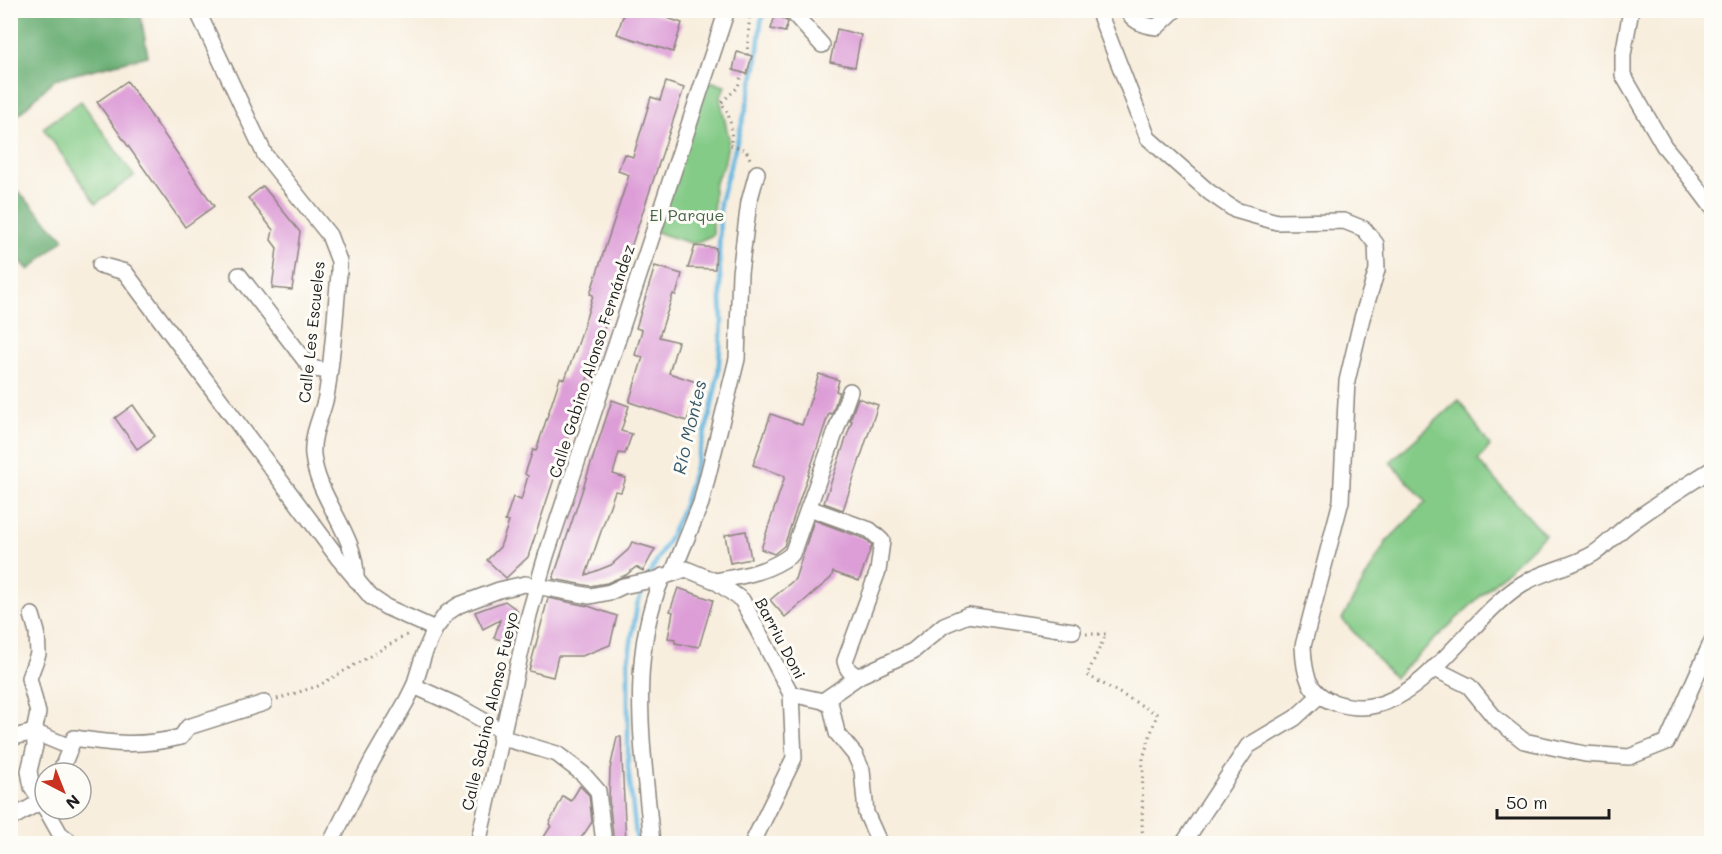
<svg xmlns="http://www.w3.org/2000/svg" width="1722" height="854" viewBox="0 0 1722 854" font-family="Mali,sans-serif">
<rect width="100%" height="100%" fill="#fdfcf7"/>
<filter id="ink" filterUnits="userSpaceOnUse"><feTurbulence type="fractalNoise" baseFrequency=".0167" numOctaves="2"/><feDisplacementMap in="SourceGraphic" scale="12" xChannelSelector="R" yChannelSelector="G"/><feConvolveMatrix kernelMatrix="1 2 1 2 8 2 1 2 1" color-interpolation-filters="sRGB"/></filter>
<filter id="wash" filterUnits="userSpaceOnUse"><feTurbulence type="fractalNoise" baseFrequency=".008" numOctaves="4" result="noise"/><feDisplacementMap in="SourceGraphic" scale="24" xChannelSelector="R" yChannelSelector="G"/><feGaussianBlur stdDeviation="1.35" result="paint"/><feColorMatrix in="noise" values="0 0 0 0 0 0 0 0 0 0 0 0 0 0 0 0 0 1.4 0 .05"/><feComposite in="paint" operator="in"/></filter>
<g filter="url(#wash)">
<rect width="100%" height="100%" fill="#f8eede"/>
<g fill="#84cb87" stroke="#507452" stroke-width="1.5">
<path d="M704,79L725,86L720,98L729,139L724,165L714,184L713,235L693,244L653,231Z"/>
<path d="M81,101L134,176L96,203L43,128Z"/>
<path d="M1459,400L1490,446L1478,461L1545,535L1394,678L1342,619L1386,542L1426,502L1390,462Z"/>
</g>
<g fill="#6baf74" stroke="#446648" stroke-width="1.5">
<path d="M11,10L140,11L148,56L55,79L11,122Z"/>
<path d="M10,183L64,239L29,270L11,252Z"/>
</g>
<g fill="none" stroke-linecap="round" stroke-linejoin="round">
<g stroke="#64b7e0" stroke-width="4.5">
<path d="M648,577L672,533L684,505L710,415L718,375L722,322L719,254L720,202L746,109L756,65L761,22L765,10"/>
<path d="M637,844L628,766V661L637,605L645,585"/>
</g>
</g>
<g id="blocks">
<g fill="#dd9dd7">
<path d="M625,10H644L682,23L673,52L617,34Z"/>
<path d="M776,12L781,18L788,22L785,32L771,29Z"/>
<path d="M837,29L861,35L855,67L830,62Z"/>
<path d="M737,52L752,56L747,74L733,70Z"/>
<path d="M127,81L214,206L185,227L97,102Z"/>
<path d="M666,82L684,88L528,557L506,578L487,560L500,547L509,522L505,521L513,497L521,500L528,476L525,474L533,450L536,451L560,378L565,379L579,341L593,295L590,294L629,175L618,171L624,154L633,157L651,97L660,100Z"/>
<path d="M263,186L300,232L292,290L272,288L277,248L271,240L273,230L248,198Z"/>
<path d="M695,246L716,248L715,269L688,268Z"/>
<path d="M655,266L682,274L676,295L673,294L659,337L678,342L669,373L699,383L687,421L629,402L643,357L635,355L642,330L636,328Z"/>
<path d="M819,374L839,380L836,391L839,392L832,414L829,413L784,546L774,554L761,549L785,476L753,465L771,414L802,425Z"/>
<path d="M858,398L878,405L843,510L824,503L852,421L850,420Z"/>
<path d="M612,400L629,406L621,431L632,434L625,454L619,453L613,474L626,478L621,492L615,491L586,575L611,565L628,550L632,542L655,549L643,571L636,567L626,575L607,583L590,586L553,579Z"/>
<path d="M133,405L155,436L137,449L115,418Z"/>
<path d="M814,520L865,539L872,545L859,581L833,572L831,578L785,617L770,600L795,579Z"/>
<path d="M746,531L751,559L730,563L725,535Z"/>
<path d="M678,588L713,600L699,647L675,643V639L668,638L673,612L670,611Z"/>
<path d="M548,598L588,606L617,616L610,645L582,656H558L553,677L529,671Z"/>
<path d="M505,601L517,610L518,620L513,643L494,638L500,620L483,629L475,612Z"/>
<path d="M617,737H621L626,843H614L609,799L610,769Z"/>
<path d="M580,786L589,795L592,822L584,834L577,843H549L542,840L551,826L549,824L563,796L571,801Z"/>
</g>
</g>
</g>
<g filter="url(#ink)">
<use href="#blocks" fill-opacity="0" stroke="#8a857d" stroke-width="1.5"/>
<g fill="none" stroke-linecap="round" stroke-linejoin="round">
<g stroke="#8a857d" stroke-width="18">
<g id="minor">
<path d="M197,10L265,155L329,235L339,261V274C335,315 333,357 326,397C322,416 311,435 313,455C317,499 358,535 356,580"/>
<path d="M786,10L794,14L822,45"/>
<path d="M1098,10L1148,138L1209,192L1235,210L1277,222L1344,221L1364,229L1376,244L1377,270L1362,318L1347,381L1341,501L1303,646C1304,672 1307,695 1336,703C1349,707 1362,709 1376,705C1430,693 1474,614 1522,584C1543,571 1571,567 1593,554C1606,546 1616,534 1628,525C1655,505 1684,487 1712,469"/>
<path d="M1127,10C1133,22 1144,26 1157,27L1175,10"/>
<path d="M1631,10L1623,55V75L1664,146L1688,175L1712,207"/>
<path d="M100,265L125,272L339,559L371,597L386,607L435,629"/>
<path d="M239,275L307,363L315,369L329,371"/>
<path d="M809,508L870,530L882,541L878,571L845,661C847,670 850,673 859,676"/>
<path d="M673,572L701,503L737,359L740,273L749,202L757,173"/>
<path d="M715,581C743,576 769,572 792,554L850,391"/>
<path d="M32,615L37,632L38,654L29,678L38,713L34,732L35,746L29,771L32,787L45,808"/>
<path d="M1433,668L1469,686L1495,718L1524,741L1585,754L1629,757L1667,742L1712,641"/>
<path d="M414,686L456,705L502,731"/>
<path d="M791,694L823,701L831,706L837,733L855,755L862,770L866,813L880,844"/>
<path d="M823,701L859,676L913,651L944,625L968,615L1073,631"/>
<path d="M500,737L557,754L583,774L598,791L604,844"/>
<path d="M10,738L34,732L70,747"/>
<path d="M60,773L74,738C115,744 140,747 181,737L188,727L264,703"/>
<path d="M46,809L60,834L73,844"/>
<path d="M10,819L40,802"/>
<path d="M330,844L372,761L406,702L414,686L424,654L435,629L447,613L459,605L499,590L525,584L590,596L610,592L623,586L657,579L686,569L715,581L742,600L791,694L794,758L752,844"/>
<path d="M478,844L529,615L546,556L727,10"/>
<path d="M652,844C644,755 626,660 663,576"/>
<path d="M1183,844L1248,746L1295,718L1320,695"/>
</g>
</g>
<g stroke="#8a857d" stroke-width="3" stroke-dasharray="1.5 4.5" stroke-linecap="butt">
<path d="M747,55L750,10"/>
<path d="M742,72L738,87L721,103C730,112 734,133 730,145L746,150L751,161"/>
<path d="M1086,634H1106L1087,675L1157,714L1143,758L1142,830L1145,844"/>
<path d="M277,699L318,686L410,633"/>
</g>
<use href="#minor" stroke="#fff" stroke-width="15"/>
</g>
</g>
<g text-anchor="middle" dominant-baseline="central" stroke-width="6" stroke-linejoin="round" paint-order="stroke">
<g font-size="16" fill="#466247" stroke="#fdfcf7">
<text x="687" y="214">El Parque</text>
</g>
<g font-size="16" fill="#1c1c1c" stroke="#fdfcf7">
<text transform="translate(311 332) rotate(-84)">Calle Les Escueles</text>
<text transform="translate(591 361) rotate(-72)">Calle Gabino Alonso Fernández</text>
<text transform="translate(781 638) rotate(62)">Barriu Doni</text>
<text transform="translate(489 711) rotate(-77)">Calle Sabino Alonso Fueyo</text>
</g>
<g font-size="18" font-style="italic" fill="#395a6a" stroke="#fdfcf7">
<text transform="translate(689 427) rotate(-77)">Río Montes</text>
</g>
</g>
<rect width="1722" height="854" fill="none" stroke="#fdfcf7" stroke-width="36"/>
<g transform="translate(63 791) rotate(138)"><circle r="28" fill="#fdfcf7" stroke="#a3a29f" stroke-width="1.5"/>
<path d="M0-4.5L10 22L0 15L-10 22Z" fill="#c8321e"/>
<text y="-9" font-size="16" font-weight="bold" text-anchor="middle" fill="#1c1c1c">N</text>
</g>
<path d="M1497 809v9h112v-9" fill="none" stroke="#1c1c1c" stroke-width="3"/>
<text x="1506" y="809" font-size="18" fill="#1c1c1c" stroke="#fdfcf7" stroke-width="4.5" paint-order="stroke">50 m</text>
</svg>
